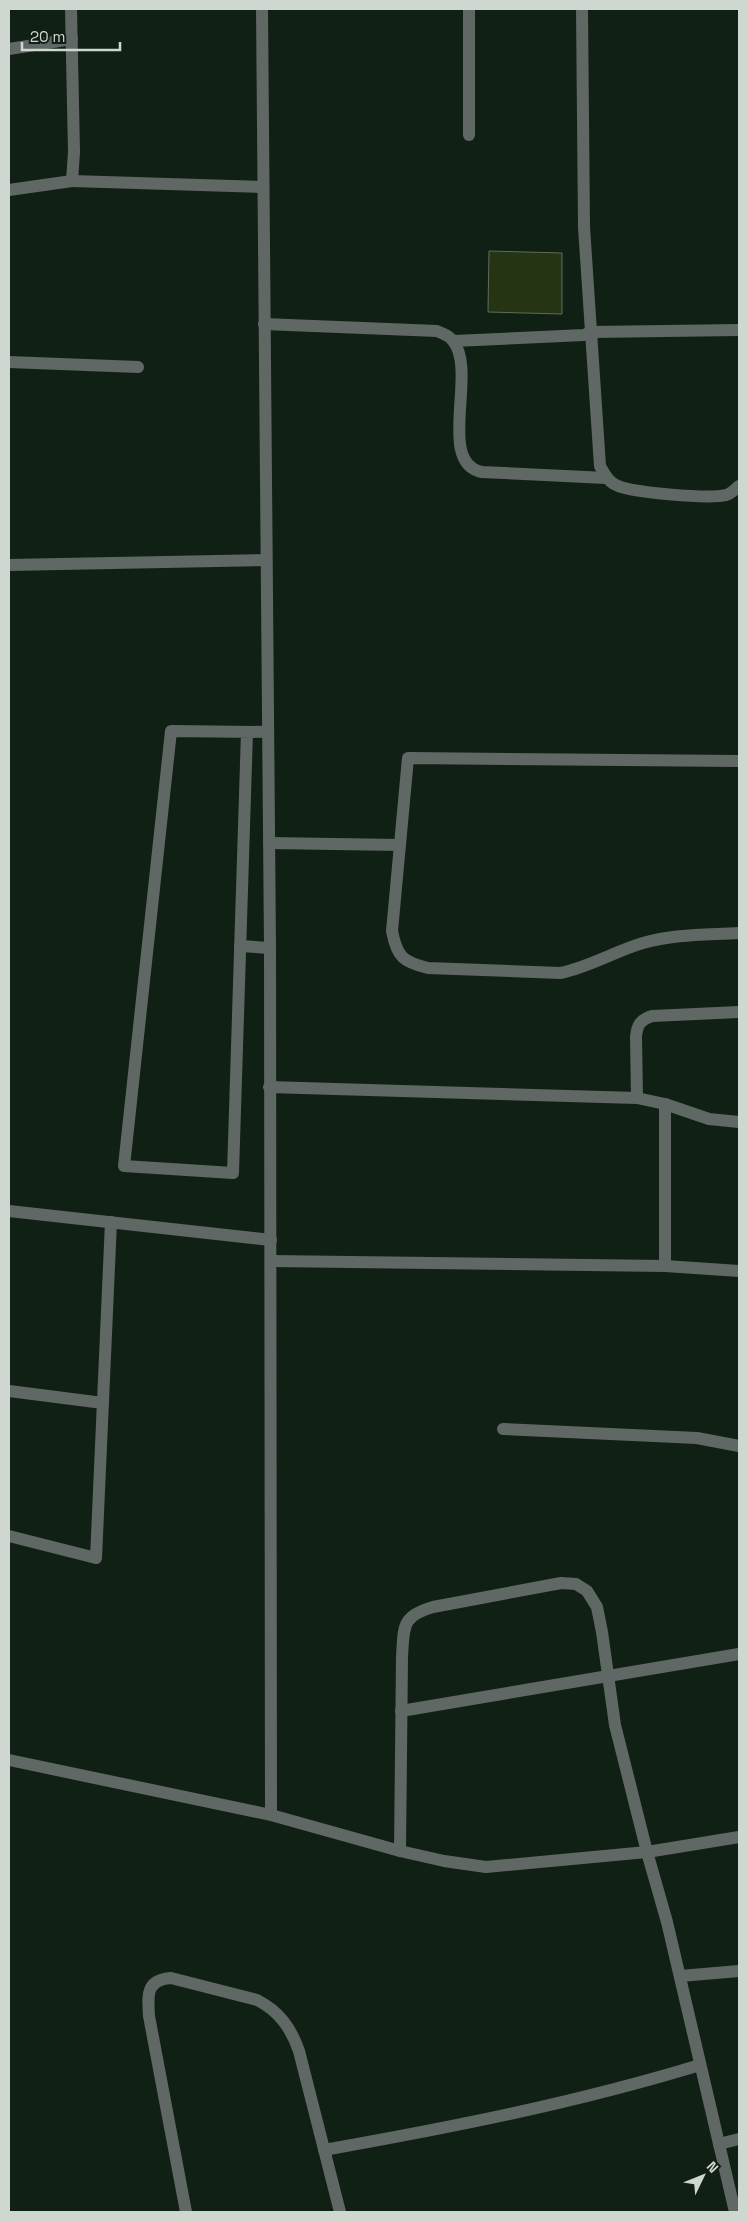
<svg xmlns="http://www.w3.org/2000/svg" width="748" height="2221" viewBox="0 0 748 2221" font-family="'Space Grotesk',sans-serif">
<rect width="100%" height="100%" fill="#112015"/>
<path fill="#253513" stroke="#626b5a" d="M489,251L562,253V314L488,312Z"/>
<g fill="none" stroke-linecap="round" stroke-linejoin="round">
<g stroke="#5f6865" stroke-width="12">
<path d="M469,9V135"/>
<path d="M582,9L584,227L600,466C604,473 607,480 614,484C628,493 710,499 726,495C731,494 735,489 739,486"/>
<path d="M9,49L72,39"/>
<path d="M72,181L263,187"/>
<path d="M9,190L72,181L74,152L71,9"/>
<path d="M264,324L437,331C443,334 449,335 453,341C478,371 436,463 482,472L606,478"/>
<path d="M454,341L584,335L591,332L739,330"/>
<path d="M9,362L138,367"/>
<path d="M9,565L266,560"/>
<path d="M247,732L233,1173L124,1166L171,731L267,732"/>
<path d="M739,761L408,758L392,931C397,957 403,962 428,968L560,973C590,967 615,951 643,943C674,934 708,935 739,933"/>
<path d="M269,843L400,845"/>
<path d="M240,946L270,948"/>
<path d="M269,1087L637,1098L665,1104L709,1119L739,1122"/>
<path d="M637,1098L636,1037C637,1025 640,1020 652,1016L739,1012"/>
<path d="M9,1211L271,1240"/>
<path d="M271,1261L665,1266L739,1271"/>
<path d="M665,1266V1104"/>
<path d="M9,1391L103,1403"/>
<path d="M503,1429L697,1438L739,1446"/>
<path d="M9,1536L96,1558L111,1222"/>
<path d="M401,1711L739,1654"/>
<path d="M9,1760L271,1815L270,948L262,9"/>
<path d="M271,1815L400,1851L444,1861L486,1867L647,1852L739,1837"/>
<path d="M400,1851L402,1657C404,1627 401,1616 433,1607L561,1583L576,1584L587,1591L597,1607L602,1632L615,1725L647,1852L667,1922L735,2212"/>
<path d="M680,1976L739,1971"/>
<path d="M719,2144L739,2139"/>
<path d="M324,2150C453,2127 575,2103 700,2065"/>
<path d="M186,2212L149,2016C148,1996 145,1980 171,1978L257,2000C279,2011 291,2028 299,2051L340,2212"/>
</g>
</g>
<rect width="748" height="2221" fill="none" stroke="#ced7d0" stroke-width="20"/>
<g transform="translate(703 2176) rotate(47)" stroke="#112015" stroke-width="4" paint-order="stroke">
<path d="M0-4L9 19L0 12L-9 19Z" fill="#ced7d0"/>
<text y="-8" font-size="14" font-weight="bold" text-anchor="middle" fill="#ced7d0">N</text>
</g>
<path d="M22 42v8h98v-8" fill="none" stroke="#ced7d0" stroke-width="2.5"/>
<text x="30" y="42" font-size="15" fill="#ced7d0" stroke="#112015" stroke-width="4" paint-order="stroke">20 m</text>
</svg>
